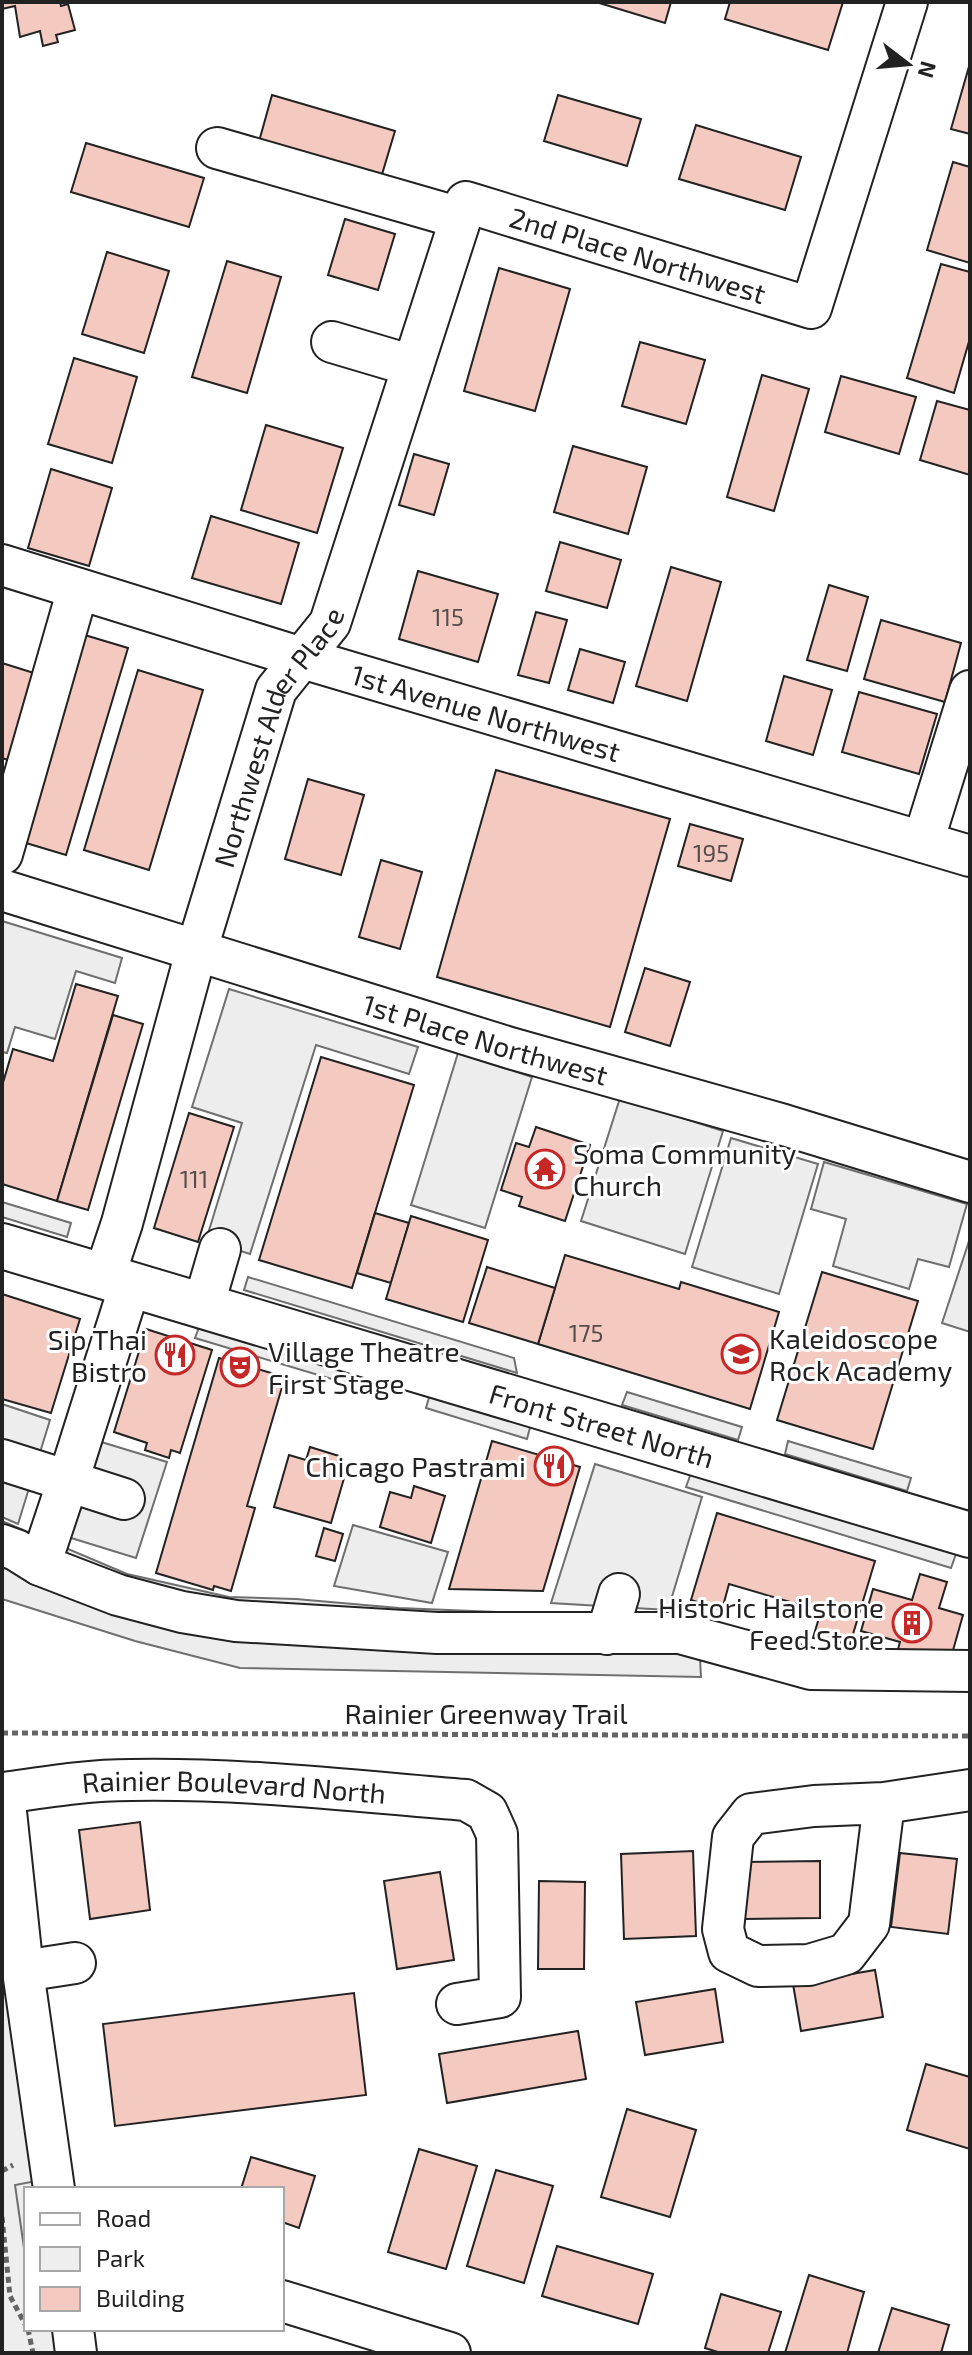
<svg xmlns="http://www.w3.org/2000/svg" width="972" height="2355" viewBox="0 0 972 2355" font-family="'Exo 2',sans-serif">
<rect width="100%" height="100%" fill="#fff"/>
<path fill="#eee" stroke="#6f6f6f" stroke-width="2" d="M2,1893L43,2189H26V2329H63L67,2353H2Z"/>
<g fill="#ededed" stroke="#6f6f6f" stroke-width="2">
<path d="M2,921L122,958L115,983L76,971L55,1039L15,1027L7,1053L2,1052Z"/>
<path d="M229,989L418,1047L409,1074L316,1045L250,1254L206,1240L242,1123L192,1107Z"/>
<path d="M458,1053L532,1077L485,1228L411,1205Z"/>
<path d="M620,1098L723,1131L685,1254L581,1221Z"/>
<path d="M731,1138L818,1164L779,1294L692,1267Z"/>
<path d="M824,1162L967,1204L949,1267L918,1259L909,1289L833,1266L846,1219L811,1209Z"/>
<path d="M2,1202L71,1223L67,1237L2,1217Z"/>
<path d="M970,1238V1332L942,1323Z"/>
<path d="M248,1277L514,1358L517,1373L244,1290Z"/>
<path d="M194,1322L360,1372L355,1386L195,1338L198,1330Z"/>
<path d="M627,1392L742,1427L738,1440L622,1405Z"/>
<path d="M430,1394L531,1424L527,1439L426,1408Z"/>
<path d="M2,1404L50,1420L18,1524L2,1517Z"/>
<path d="M98,1441L167,1462L136,1558L68,1537Z"/>
<path d="M788,1441L911,1478L907,1491L785,1454Z"/>
<path d="M595,1464L702,1497L668,1610L551,1603Z"/>
<path d="M691,1473L956,1554L951,1568L686,1487Z"/>
<path d="M2,1521L127,1574L229,1597L296,1599L399,1608L698,1620L701,1677L240,1668L135,1641L2,1599Z"/>
<path d="M353,1525L448,1552L432,1603L334,1586Z"/>
<path d="M36,2181L43,2189H26V2262L15,2185Z"/>
</g>
<g fill="#f3c9c0" stroke="#222" stroke-width="2">
<path d="M2,2H60L61,6L68,4L75,30L56,35L58,42L43,46L40,31L20,37L15,6L2,9Z"/>
<path d="M596,2H671L665,23Z"/>
<path d="M730,2H843L828,50L725,19Z"/>
<path d="M970,63V134L951,129Z"/>
<path d="M272,95L395,131L380,181L258,145Z"/>
<path d="M558,95L641,119L627,166L544,141Z"/>
<path d="M696,125L801,157L785,210L679,179Z"/>
<path d="M86,143L204,178L189,227L71,192Z"/>
<path d="M953,162L970,167V263L927,250Z"/>
<path d="M345,219L395,234L378,290L328,275Z"/>
<path d="M107,252L169,271L144,353L82,334Z"/>
<path d="M227,261L281,277L247,393L192,377Z"/>
<path d="M941,264L970,272V338L954,393L907,378Z"/>
<path d="M499,268L570,289L535,411L464,391Z"/>
<path d="M640,342L705,360L686,424L622,406Z"/>
<path d="M74,358L137,377L112,463L48,444Z"/>
<path d="M762,375L809,389L774,511L727,497Z"/>
<path d="M841,376L916,397L899,454L825,432Z"/>
<path d="M937,401L970,410V475L920,460Z"/>
<path d="M266,425L343,448L317,533L241,510Z"/>
<path d="M573,446L647,467L628,534L554,512Z"/>
<path d="M414,454L449,464L434,515L399,505Z"/>
<path d="M51,469L112,488L89,566L28,548Z"/>
<path d="M211,516L299,543L281,604L192,578Z"/>
<path d="M560,542L621,560L607,608L546,591Z"/>
<path d="M671,567L721,582L687,701L636,686Z"/>
<path d="M418,571L498,594L478,662L399,639Z"/>
<path d="M829,585L868,597L847,671L807,660Z"/>
<path d="M536,612L567,620L549,683L518,675Z"/>
<path d="M881,620L961,643L945,702L864,679Z"/>
<path d="M78,633L128,648L66,855L16,840Z"/>
<path d="M580,649L625,662L613,703L568,690Z"/>
<path d="M2,663L37,674L11,761L2,758Z"/>
<path d="M138,670L203,690L149,870L84,850Z"/>
<path d="M784,676L832,690L813,755L766,741Z"/>
<path d="M859,692L937,714L919,774L842,752Z"/>
<path d="M496,770L670,819L610,1027L437,977Z"/>
<path d="M308,779L364,795L341,875L285,859Z"/>
<path d="M690,824L743,839L731,881L678,866Z"/>
<path d="M381,860L422,872L400,949L359,937Z"/>
<path d="M645,968L690,982L670,1046L625,1032Z"/>
<path d="M76,984L118,996L57,1201L2,1184V1086L13,1049L53,1061Z"/>
<path d="M113,1015L143,1024L88,1210L57,1201Z"/>
<path d="M321,1057L414,1085L352,1288L259,1260Z"/>
<path d="M189,1113L234,1127L198,1242L154,1228Z"/>
<path d="M536,1127L590,1145L565,1221L519,1206L522,1197L501,1190L516,1143L529,1147Z"/>
<path d="M375,1213L409,1223L391,1283L357,1273Z"/>
<path d="M411,1216L488,1240L463,1322L386,1299Z"/>
<path d="M565,1255L679,1289L681,1282L779,1312L750,1409L538,1344Z"/>
<path d="M487,1267L555,1288L538,1344L469,1323Z"/>
<path d="M822,1272L918,1301L873,1449L777,1420Z"/>
<path d="M2,1294L80,1319L51,1413L2,1399Z"/>
<path d="M146,1329L212,1350L180,1453L171,1450L169,1458L145,1450L147,1443L114,1432Z"/>
<path d="M219,1358L285,1377L247,1506L255,1508L231,1591L214,1586L213,1590L156,1573Z"/>
<path d="M492,1441L580,1467L543,1591L449,1589Z"/>
<path d="M310,1447L339,1456L337,1465L347,1468L331,1523L274,1507L289,1455L306,1460Z"/>
<path d="M414,1486L445,1496L431,1543L380,1527L390,1492L411,1498Z"/>
<path d="M717,1513L875,1561L850,1644L813,1638L821,1611L729,1584L722,1610L691,1600Z"/>
<path d="M324,1528L343,1534L335,1561L316,1556Z"/>
<path d="M920,1574L947,1582L939,1608L963,1615L948,1668L897,1653L900,1642L861,1631L873,1589L912,1600Z"/>
<path d="M140,1822L150,1910L90,1919L79,1830Z"/>
<path d="M693,1851L696,1936L624,1939L621,1854Z"/>
<path d="M900,1853L957,1859L948,1934L891,1927Z"/>
<path d="M820,1861V1918L744,1919L743,1862Z"/>
<path d="M440,1872L454,1960L397,1969L384,1881Z"/>
<path d="M539,1881L585,1882L584,1969H538Z"/>
<path d="M875,1970L883,2017L801,2031L793,1984Z"/>
<path d="M715,1989L723,2042L645,2055L636,2002Z"/>
<path d="M354,1993L366,2095L115,2126L103,2024Z"/>
<path d="M578,2031L586,2079L447,2103L439,2054Z"/>
<path d="M926,2064L970,2077V2149L907,2130Z"/>
<path d="M627,2109L696,2130L670,2217L601,2197Z"/>
<path d="M419,2149L477,2166L446,2269L388,2252Z"/>
<path d="M251,2157L315,2176L299,2228L282,2222V2189H241Z"/>
<path d="M496,2170L553,2186L524,2283L467,2266Z"/>
<path d="M557,2246L653,2274L638,2324L542,2296Z"/>
<path d="M809,2275L864,2292L847,2353H785Z"/>
<path d="M721,2294L781,2312L768,2353H721L705,2348Z"/>
<path d="M892,2308L949,2325L941,2353H878Z"/>
</g>
<g fill="none" stroke-linecap="round" stroke-linejoin="round">
<g stroke="#222" stroke-width="44">
<g id="minor">
<path d="M217,148L460,218"/>
<path d="M332,342L413,366"/>
<path id="s1" d="M2,565L302,658L970,856"/>
<path d="M923,842L970,691"/>
<path d="M2,854L78,589"/>
<path id="s2" d="M2,890L510,1048L784,1125L970,1182"/>
<path id="s3" d="M104,1277L122,1223L196,952L276,690L330,623L466,202L811,308L907,2"/>
<path d="M203,1307L220,1249"/>
<path d="M2,1460L68,1481L130,1285"/>
<path d="M2,1545L16,1550L40,1565L118,1595L182,1612L236,1621L437,1633H680L811,1669L970,1671"/>
<path d="M40,1565L68,1481L124,1499"/>
<path d="M607,1634L619,1594"/>
<path d="M884,1803L869,1924L846,1954L809,1965L758,1966L729,1952L723,1929L733,1837L751,1814L814,1806L884,1803L970,1790"/>
<path d="M23,1971L75,1963"/>
<path id="s4" d="M54,2189L23,1971L4,1793C46,1787 88,1780 131,1780C243,1778 355,1791 466,1800L487,1812L497,1834L500,1997L457,2004"/>
<path d="M282,2301L450,2353"/>
<path d="M73,2329L76,2353"/>
</g>
</g>
<g stroke="#222" stroke-width="48">
<g id="major">
<path id="s5" d="M2,1246L970,1535"/>
</g>
</g>
<g stroke="#646464" stroke-width="5" stroke-dasharray="6 4" stroke-linecap="butt">
<path d="M2,1733L970,1736"/>
<path d="M2,2171L13,2165"/>
<path d="M2,2217L10,2296L26,2326"/>
<path d="M28,2329L33,2353"/>
</g>
<use href="#minor" stroke="#fff" stroke-width="40"/>
<use href="#major" stroke="#fff" stroke-width="44"/>
</g>
<defs>
<g id="temple-ring" transform="scale(2)"><circle r="9.5" fill="#fff" stroke="#c62828" stroke-width="1.5"/><path d="M0-6L5-2H3V0L6.5 2.5H4V6H1.5V3h-3V6H-4V2.5H-6.5L-3 0V-2H-5Z" fill="#c62828"/></g>
<g id="school-ring" transform="scale(2)"><circle r="9.5" fill="#fff" stroke="#c62828" stroke-width="1.5"/><path d="M0-5L7-2L0 1L-7-2ZM-4 1L0 2.5L4 1V4Q0 6-4 4Z" fill="#c62828"/></g>
<g id="restaurant-ring" transform="scale(2)"><circle r="9.5" fill="#fff" stroke="#c62828" stroke-width="1.5"/><path d="M-5-6h1v4h1v-4h1v4h1v-4h1v5L-1.5 .5V6h-2V.5L-5-1ZM5-6V6H3V1.5H1.5Q1.5-4 5-6Z" fill="#c62828"/></g>
<g id="theatre-ring" transform="scale(2)"><circle r="9.5" fill="#fff" stroke="#c62828" stroke-width="1.5"/><path d="M-5-5.5Q0-4 5-5.5V0Q5 5 0 6Q-5 5-5 0ZM-3.3-2.5H-1v1.5H-3.3ZM1-2.5H3.3v1.5H1ZM-2.8 1Q0 5.5 2.8 1Z" fill="#c62828"/></g>
<g id="building-ring" transform="scale(2)"><circle r="9.5" fill="#fff" stroke="#c62828" stroke-width="1.5"/><path d="M-4-6H4V6H1V3H-1V6H-4ZM-2.5-4.3h1.7v1.8h-1.7ZM.8-4.3h1.7v1.8H.8ZM-2.5-1h1.7V.8h-1.7ZM.8-1h1.7V.8H.8Z" fill="#c62828"/></g>
</defs>
<g fill-rule="evenodd">
<use href="#temple-ring" x="545" y="1169"/>
<use href="#school-ring" x="741" y="1354"/>
<use href="#restaurant-ring" x="175" y="1355"/>
<use href="#theatre-ring" x="240" y="1367"/>
<use href="#restaurant-ring" x="554" y="1466"/>
<use href="#building-ring" x="912" y="1623"/>
</g>
<g text-anchor="middle" dominant-baseline="central" stroke-width="6" stroke-linejoin="round" paint-order="stroke">
<g font-size="24" fill="#564c4a">
<text x="448" y="616">115</text>
<text x="711" y="852">195</text>
<text x="194" y="1178">111</text>
<text x="586" y="1332">175</text>
</g>
<g font-size="28" fill="#222" stroke="#fff">
<text stroke="none"><textPath href="#s3" startOffset="1320">2nd Place Northwest</textPath></text>
<text stroke="none"><textPath href="#s1" startOffset="506">1st Avenue Northwest</textPath></text>
<text stroke="none"><textPath href="#s3" startOffset="570">Northwest Alder Place</textPath></text>
<text stroke="none"><textPath href="#s2" startOffset="506">1st Place Northwest</textPath></text>
<text stroke="none"><textPath href="#s5" startOffset="626">Front Street North</textPath></text>
<text x="486" y="1713">Rainier Greenway Trail</text>
<text stroke="none"><textPath href="#s4" startOffset="630">Rainier Boulevard North</textPath></text>
</g>
<g font-size="28" fill="#222" stroke="#fff" text-anchor="start">
<text x="573" y="1153">Soma Community<tspan x="573" dy="32">Church</tspan></text>
<text x="769" y="1338">Kaleidoscope<tspan x="769" dy="32">Rock Academy</tspan></text>
<text x="147" y="1339" text-anchor="end">Sip Thai<tspan x="147" dy="32">Bistro</tspan></text>
<text x="268" y="1351">Village Theatre<tspan x="268" dy="32">First Stage</tspan></text>
<text x="526" y="1466" text-anchor="end">Chicago Pastrami</text>
<text x="884" y="1607" text-anchor="end">Historic Hailstone<tspan x="884" dy="32">Feed Store</tspan></text>
</g>
</g>
<rect width="972" height="2355" fill="none" stroke="#222222" stroke-width="8"/>
<rect x="24" y="2187" width="260" height="144" fill="#ffffff" stroke="#a7a7a7" stroke-width="2"/>
<rect x="40" y="2213" width="40" height="12" fill="#ffffff" stroke="#a7a7a7" stroke-width="2"/>
<text x="96" y="2227" font-size="24" fill="#222222">Road</text>
<rect x="40" y="2247" width="40" height="24" fill="#eeeeee" stroke="#a7a7a7" stroke-width="2"/>
<text x="96" y="2267" font-size="24" fill="#222222">Park</text>
<rect x="40" y="2287" width="40" height="24" fill="#f3c9c0" stroke="#a7a7a7" stroke-width="2"/>
<text x="96" y="2307" font-size="24" fill="#222222">Building</text>
<g transform="translate(908 64) rotate(106)" stroke="#ffffff" stroke-width="6" paint-order="stroke">
<path d="M0-6L14 30L0 20L-14 30Z" fill="#222222"/>
<text y="-12" font-size="22" font-weight="bold" text-anchor="middle" fill="#222222">N</text>
</g>
</svg>
